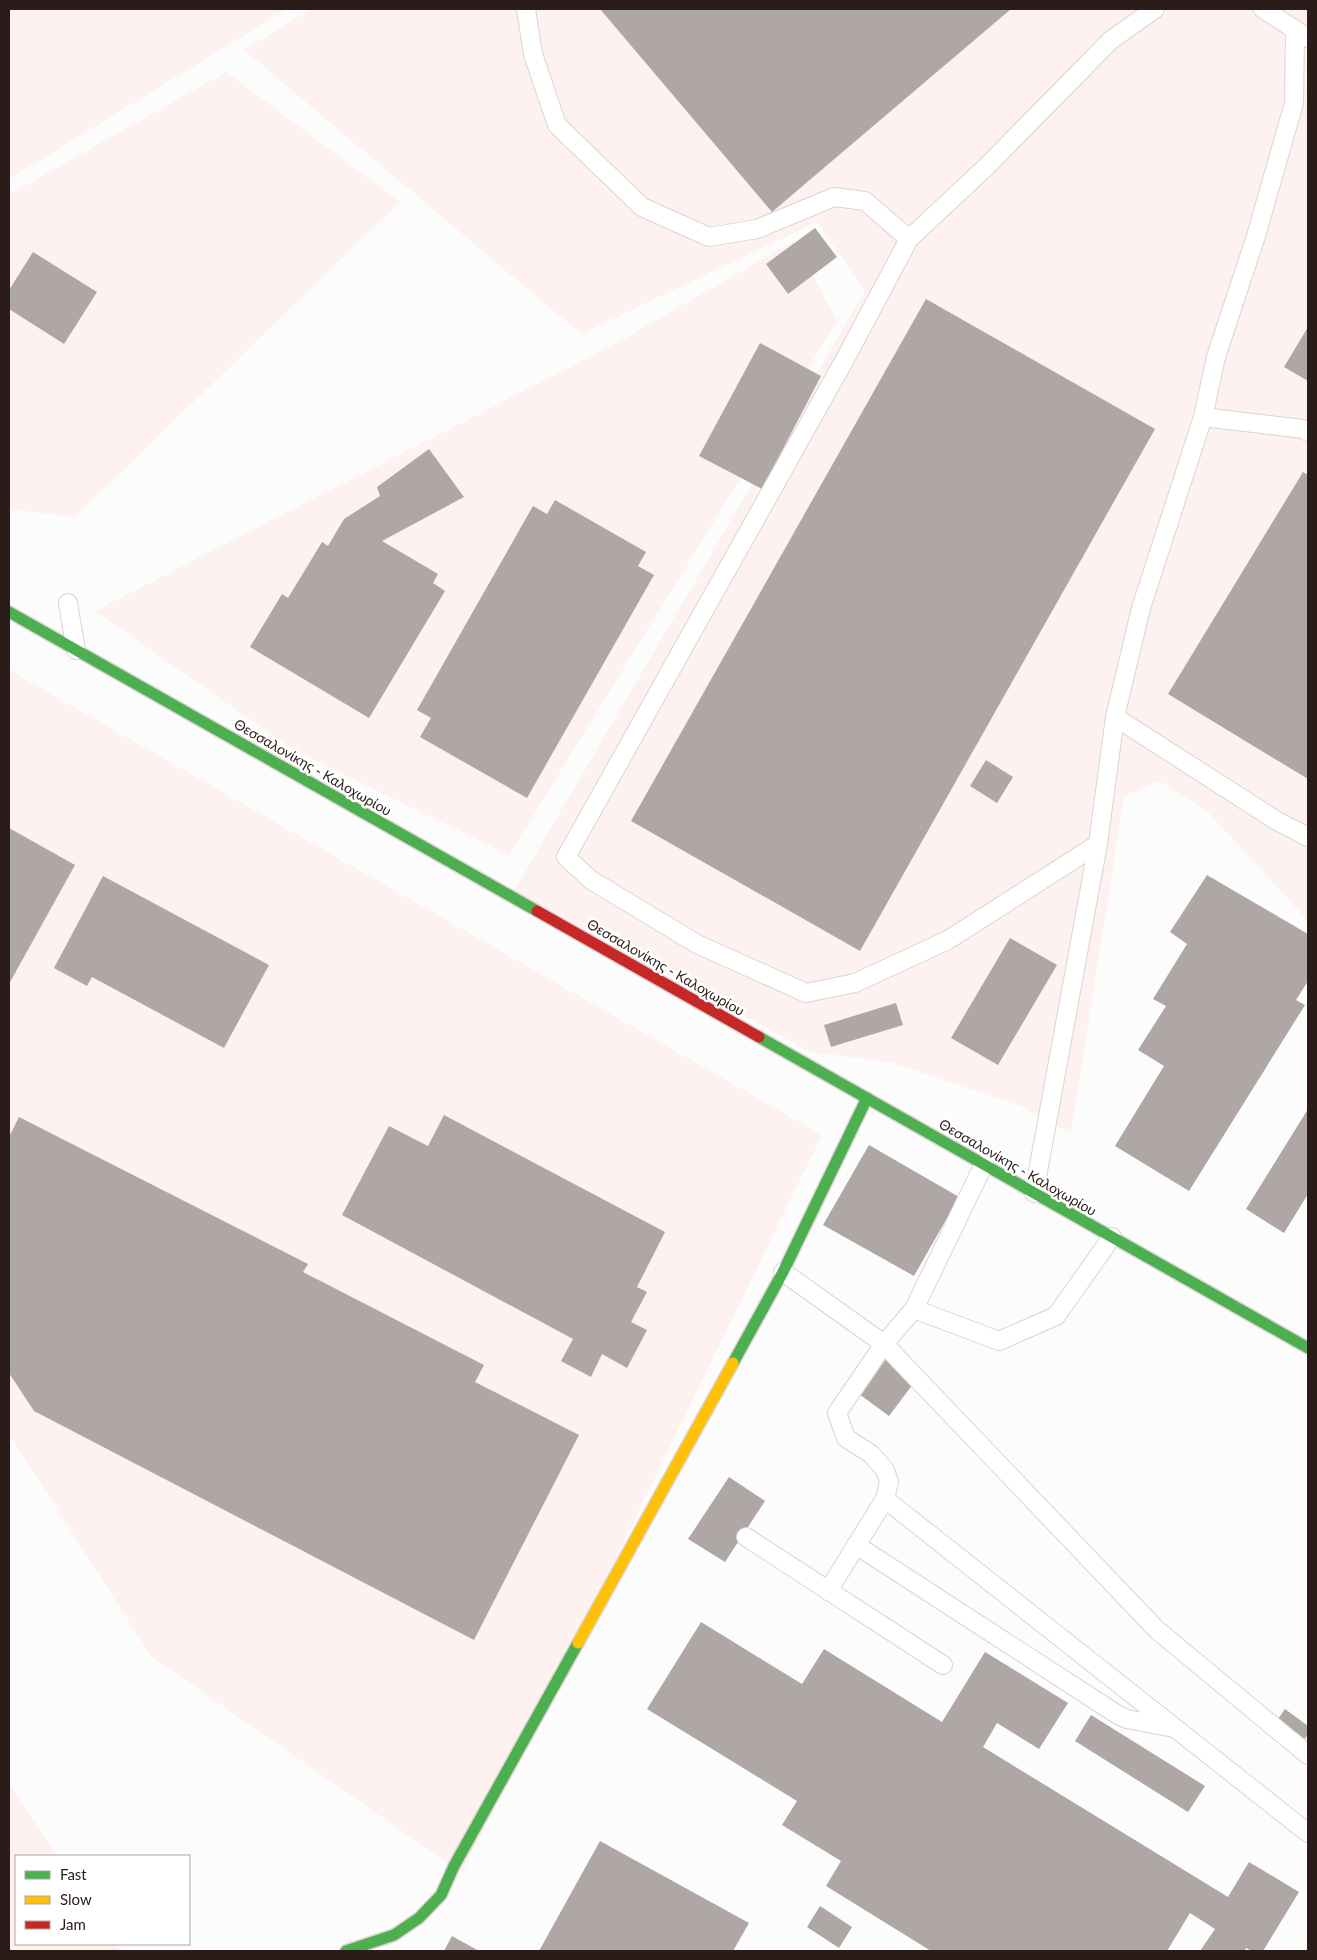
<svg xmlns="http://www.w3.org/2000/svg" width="1317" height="1960" viewBox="0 0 1317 1960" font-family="Lato,sans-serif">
<rect width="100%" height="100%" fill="#fcfcfc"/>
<g fill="#fdf2ef">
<path d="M9,9H287L9,179Z"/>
<path d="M311,9H1308V921L1208,812L1159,781L1124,796L1071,1134L1021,1106L890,1062L811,1052L514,891L865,291L817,222L581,334L244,50Z"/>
<path d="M226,72L400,202L75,517L9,509V195Z"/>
<path d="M794,241L837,321L509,855L294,750L95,611L617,343Z"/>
<path d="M9,670L822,1135L462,1873L151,1656L9,1434Z"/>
<path d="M9,1783L57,1856H16V1944H115L120,1951H9Z"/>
</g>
<g fill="#aea7a6">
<path d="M600,9H1011L772,212Z"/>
<path d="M815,228L837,257L788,294L766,264Z"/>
<path d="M33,252L97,292L64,344L9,309V290Z"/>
<path d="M926,299L1155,429L860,951L631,821Z"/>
<path d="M1308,327V381L1284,367Z"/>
<path d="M760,343L821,376L762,489L699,456Z"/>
<path d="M429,449L464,497L382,541L438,574L433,583L445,591L369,718L250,647L282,594L288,598L322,542L328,546L344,519L380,496L377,487Z"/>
<path d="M1303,472L1308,475V779L1168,694Z"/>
<path d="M555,500L646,552L638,566L654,575L527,798L420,737L431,718L417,710L533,506L547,514Z"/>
<path d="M986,760L1013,777L997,803L970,786Z"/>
<path d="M9,828L75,865L9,984Z"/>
<path d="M1207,875L1308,934V981L1296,1000L1305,1005L1189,1191L1115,1146L1164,1066L1138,1050L1166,1006L1153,999L1187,944L1170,932Z"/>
<path d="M103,876L269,965L224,1048L92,977L87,986L54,968Z"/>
<path d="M1010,938L1057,965L998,1065L951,1038Z"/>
<path d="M896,1003L903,1025L831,1047L824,1025Z"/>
<path d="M1308,1109V1194L1284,1233L1246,1209Z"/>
<path d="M444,1115L665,1232L637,1287L647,1292L631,1322L647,1330L627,1368L602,1354L591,1377L561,1361L573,1339L342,1215L389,1126L428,1146Z"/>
<path d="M19,1117L308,1264L303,1272L484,1365L475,1382L579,1435L474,1640L34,1411L9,1373V1137Z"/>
<path d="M869,1145L959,1197L914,1276L823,1225Z"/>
<path d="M881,1355L916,1380L889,1416L855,1391Z"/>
<path d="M729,1477L765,1501L725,1562L688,1539Z"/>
<path d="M701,1622L802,1684L824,1649L942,1722L985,1652L1068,1703L1039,1749L997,1723L983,1747L1228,1897L1249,1862L1299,1892L1263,1951H1252L1246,1948L1244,1951H1200L1215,1929L1190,1913L1167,1951H931L826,1886L841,1861L782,1825L797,1801L647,1709Z"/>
<path d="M1285,1709L1308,1726V1734L1305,1739L1278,1719Z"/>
<path d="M1091,1715L1205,1786L1188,1812L1075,1741Z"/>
<path d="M600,1841L749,1923L733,1951H539Z"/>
<path d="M820,1906L852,1927L839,1948L807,1927Z"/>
<path d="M452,1936L479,1951H444Z"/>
</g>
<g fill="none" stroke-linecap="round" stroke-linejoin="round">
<g stroke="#dcd4d2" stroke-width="20">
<g id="lane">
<path d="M526,9L533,54L557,125L642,207L709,237L757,229L834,197L865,201L909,239"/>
<path d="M1263,9L1308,38"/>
<path d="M1203,417L1303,429L1308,432"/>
<path d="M68,603L76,650"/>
<path d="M1115,717L1277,821L1308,837"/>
<path d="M1098,844L948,940L855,983L806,993L697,944L591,880L566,857L844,361L909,239L986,167L1111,40L1155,9"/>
<path d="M1034,1193L1098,844L1115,717L1141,608L1203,417L1216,357L1256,236L1294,103L1295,30"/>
<path d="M783,1272L884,1344L1157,1630L1308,1755"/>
<path d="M914,1309L999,1341L1056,1316L1112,1237"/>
<path d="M885,1499L1308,1833"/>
<path d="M746,1537L943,1665"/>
<path d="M856,1545L1118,1715L1127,1719L1174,1728"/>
<path d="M828,1591L885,1499L889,1482L885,1470L871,1454L846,1438L837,1413L884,1344L914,1309L984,1164"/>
</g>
</g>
<g stroke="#dcd4d2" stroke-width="14">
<g id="fast">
<path d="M9,612L537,911"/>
<path d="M759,1037L1308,1348"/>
<path d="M733,1363L783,1272L867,1098"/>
<path d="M346,1951L394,1935L419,1918L441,1895L454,1866L578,1643"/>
</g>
</g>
<g stroke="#dcd4d2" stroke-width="14">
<path id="slow" d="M578,1643L733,1363"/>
</g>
<g stroke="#dcd4d2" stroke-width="14">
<path id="jam" d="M537,911L759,1037"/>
</g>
<use href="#lane" stroke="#fff" stroke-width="18"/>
<use href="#fast" stroke="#4caf50" stroke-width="11"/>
<use href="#slow" stroke="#ffc107" stroke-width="11"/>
<use href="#jam" stroke="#c62828" stroke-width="11"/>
</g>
<g text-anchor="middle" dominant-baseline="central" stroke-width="5" stroke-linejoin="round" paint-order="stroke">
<g font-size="14" fill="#2b1c19" stroke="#fff">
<text transform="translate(313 767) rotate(30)">Θεσσαλονίκης - Καλοχωρίου</text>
<text transform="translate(666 967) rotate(30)">Θεσσαλονίκης - Καλοχωρίου</text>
<text transform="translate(1018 1167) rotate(30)">Θεσσαλονίκης - Καλοχωρίου</text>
</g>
</g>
<rect width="1317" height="1960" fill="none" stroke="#2b1c19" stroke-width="20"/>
<rect x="15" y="1855" width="175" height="90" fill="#ffffff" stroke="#aaa4a3"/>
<rect x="25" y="1871" width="25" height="8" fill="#4caf50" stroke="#aaa4a3"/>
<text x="60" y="1880" font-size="15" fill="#2b1c19">Fast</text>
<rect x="25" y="1896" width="25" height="8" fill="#ffc107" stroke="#aaa4a3"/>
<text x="60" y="1905" font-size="15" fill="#2b1c19">Slow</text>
<rect x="25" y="1921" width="25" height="8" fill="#c62828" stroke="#aaa4a3"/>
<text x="60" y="1930" font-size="15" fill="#2b1c19">Jam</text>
</svg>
